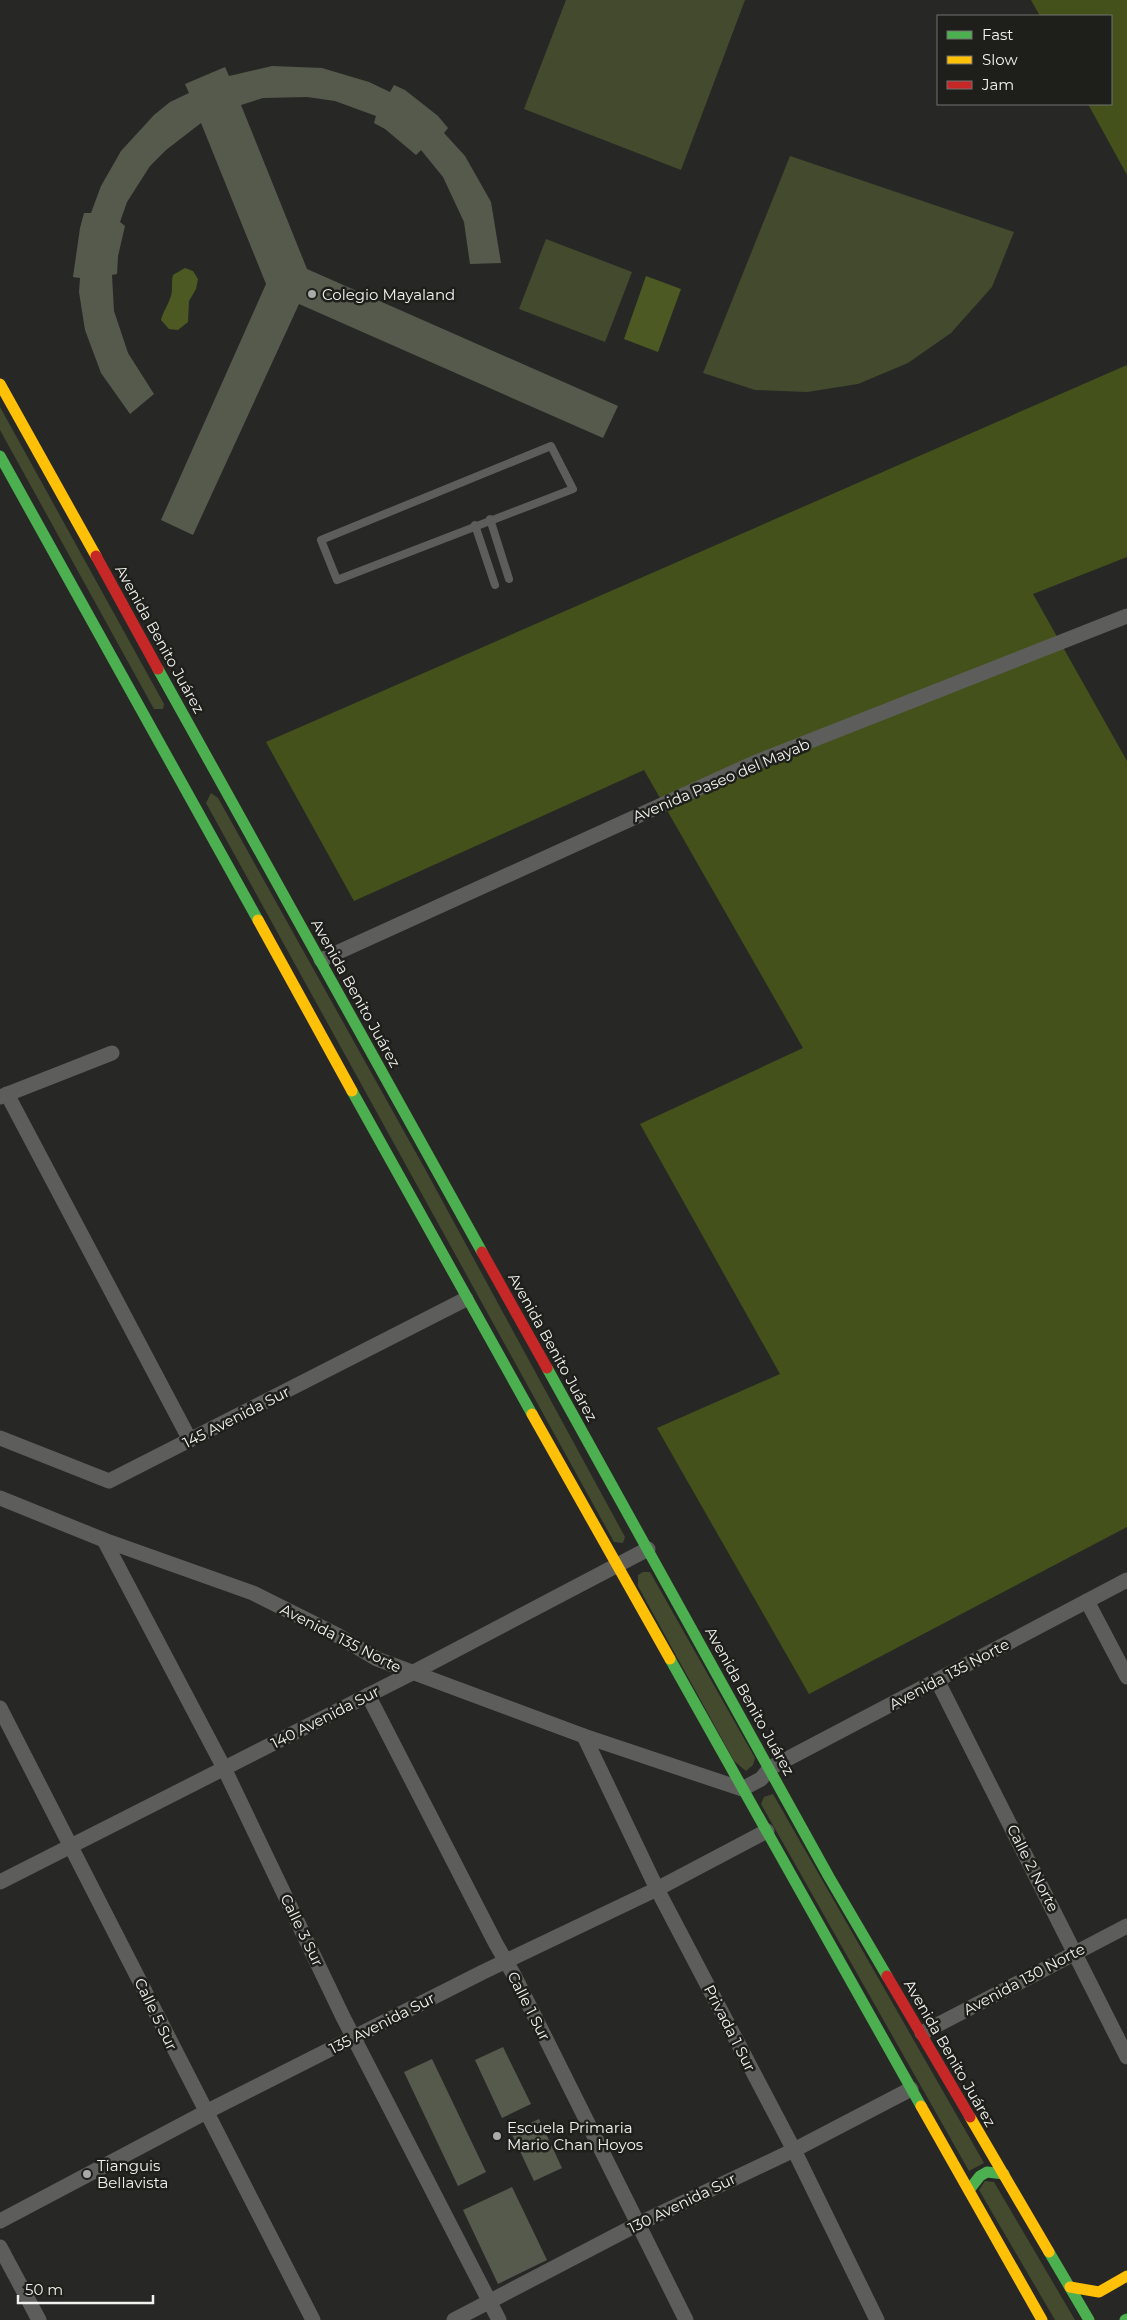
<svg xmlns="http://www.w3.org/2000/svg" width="1127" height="2320" viewBox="0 0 1127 2320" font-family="Montserrat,sans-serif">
<rect width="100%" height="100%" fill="#272825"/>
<g fill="#434a2d">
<path d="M566,0H745L681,170L524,109Z"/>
<path d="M790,156L1014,232L992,287L951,333L908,363L858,384L807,392L755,390L703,373Z"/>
<path d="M546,239L632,272L605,342L519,309Z"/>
<path d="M0,407L164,704L163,709H154L0,430Z"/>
<path d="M211,793L218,798L425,1169L625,1537L623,1543L614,1542L206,803Z"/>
<path d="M643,1572H650L755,1758L753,1765L746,1771L734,1761L638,1586V1575Z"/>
<path d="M773,1794L984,2163L969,2171L761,1804L764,1797Z"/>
<path d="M985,2181L994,2182L1075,2320H1055L979,2190Z"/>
</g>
<g fill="#45511b">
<path d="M1031,0H1127V175L1088,104H1111V16H1040Z"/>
<path d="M1127,365V557L1033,594L1127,761V1527L809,1694L657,1428L780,1374L640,1124L803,1048L644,770L354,901L266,742Z"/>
</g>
<g fill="#4d5922">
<path d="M185,268L193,271L198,279L196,289L189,301L188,322L178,330L169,329L161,320C163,312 168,305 171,296C173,289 171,282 173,275Z"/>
<path d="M646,276L681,289L658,352L624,339Z"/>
</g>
<g fill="#565a4d">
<path d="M272,66L322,68L369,82L390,92L394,85L405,90L438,116L448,128L444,133L465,156L491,202L501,263L470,264L464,222L443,177L421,150L416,155L385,129L374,123L376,116L335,101L307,97L263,98L241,105L307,269L618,406L603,438L299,304L193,535L161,520L266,284L201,123L166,150L150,166L127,202L120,222L125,226L118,256L117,274L112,275L114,311L128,353L154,394L130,414L101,373L85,330L79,292L80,278L73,277L80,228L84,213H91L101,186L121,151L154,115L170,102L189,93L185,84L225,67L229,76Z"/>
<path d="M503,2047L531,2104L502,2118L475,2060Z"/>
<path d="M432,2059L486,2172L458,2186L404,2072Z"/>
<path d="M539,2119L562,2168L534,2181L511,2132Z"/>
<path d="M512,2187L547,2260L498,2284L463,2210Z"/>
</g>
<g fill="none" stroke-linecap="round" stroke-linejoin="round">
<g stroke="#5d5e5c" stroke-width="8">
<path d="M551,446L573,489L337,580L321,540Z"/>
<path d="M490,519L509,579"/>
<path d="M475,525L495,585"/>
</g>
<g stroke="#5d5e5c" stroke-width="15">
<path d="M321,960L754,763L1127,616"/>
<path d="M7,1094L190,1440"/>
<path d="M0,1097L112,1053"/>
<path d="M0,1438L109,1481L466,1299"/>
<path d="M0,1498L104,1540L253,1593L337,1635L377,1659L584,1736L742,1789L761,1779L770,1768L1127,1580"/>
<path d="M104,1540L224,1768L343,2017L499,2320"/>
<path d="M1087,1601L1127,1677"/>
<path d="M937,1680L1127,2057"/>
<path d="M368,1695L496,1944L515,1977L686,2320"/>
<path d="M0,1708L313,2320"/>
<path d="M584,1736L657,1889L794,2150L877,2320"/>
<path d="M0,1882L412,1673L648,1549"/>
<path d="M922,2033L1127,1926"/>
<path d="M0,2221L206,2112L483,1972L657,1889L767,1831"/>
<path d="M0,2247L39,2320"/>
<path d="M454,2320L638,2224L794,2150L911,2089"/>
</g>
<g stroke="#4caf50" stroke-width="11">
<path d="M0,456L258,920"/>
<path d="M158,669L482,1252"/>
<path d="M352,1091L532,1414"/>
<path d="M547,1368L829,1877L887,1976"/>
<path d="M670,1659L921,2106"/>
<path d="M969,2190L980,2176L987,2172L1004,2174"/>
<path d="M1049,2252L1089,2320"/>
<path d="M1125,2320L1127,2319"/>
</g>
<g stroke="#ffc107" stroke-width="11">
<path d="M0,384L96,556"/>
<path d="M258,920L352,1091"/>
<path d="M532,1414L670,1659"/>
<path d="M921,2106L1042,2320"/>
<path d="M970,2117L1049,2252"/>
<path d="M1070,2287L1099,2292L1127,2276"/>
</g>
<g stroke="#c62828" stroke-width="11">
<path d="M96,556L158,669"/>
<path d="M482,1252L547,1368"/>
<path d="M887,1976L970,2117"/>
</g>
</g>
<g fill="#aaaba8" stroke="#1e1f1a" stroke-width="2">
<circle cx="312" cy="294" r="5"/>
<circle cx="497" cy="2136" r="5"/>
<circle cx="87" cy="2174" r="5"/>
</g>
<g text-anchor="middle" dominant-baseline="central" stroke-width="5" stroke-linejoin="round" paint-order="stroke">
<g font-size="15" fill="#f1f2ee" stroke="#1e1f1a" text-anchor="start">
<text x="322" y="294">Colegio Mayaland</text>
<text x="507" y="2127">Escuela Primaria<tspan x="507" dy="17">Mario Chan Hoyos</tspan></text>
<text x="97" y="2165">Tianguis<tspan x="97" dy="17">Bellavista</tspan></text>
</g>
<g font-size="15" fill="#f1f2ee" stroke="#1e1f1a">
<text transform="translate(160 639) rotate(61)">Avenida Benito Juárez</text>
<text transform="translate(721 780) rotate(-23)">Avenida Paseo del Mayab</text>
<text transform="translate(356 993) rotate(61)">Avenida Benito Juárez</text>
<text transform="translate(553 1347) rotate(61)">Avenida Benito Juárez</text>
<text transform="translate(236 1417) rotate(-27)">145 Avenida Sur</text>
<text transform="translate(341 1638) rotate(27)">Avenida 135 Norte</text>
<text transform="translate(949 1674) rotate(-28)">Avenida 135 Norte</text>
<text transform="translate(750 1701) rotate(61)">Avenida Benito Juárez</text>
<text transform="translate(325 1717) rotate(-27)">140 Avenida Sur</text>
<text transform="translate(1033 1868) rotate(63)">Calle 2 Norte</text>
<text transform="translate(302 1930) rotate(64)">Calle 3 Sur</text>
<text transform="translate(1024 1979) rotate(-28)">Avenida 130 Norte</text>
<text transform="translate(529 2006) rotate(63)">Calle 1 Sur</text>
<text transform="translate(156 2014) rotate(64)">Calle 5 Sur</text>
<text transform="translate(382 2023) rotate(-27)">135 Avenida Sur</text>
<text transform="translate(730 2028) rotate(63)">Privada 1 Sur</text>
<text transform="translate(950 2053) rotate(60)">Avenida Benito Juárez</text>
<text transform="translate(682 2203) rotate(-26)">130 Avenida Sur</text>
</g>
</g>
<rect x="937" y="15" width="175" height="90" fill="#1e1f1a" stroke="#72736f"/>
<rect x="947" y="31" width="25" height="8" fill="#4caf50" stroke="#72736f"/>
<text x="982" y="40" font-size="15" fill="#f1f2ee">Fast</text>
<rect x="947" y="56" width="25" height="8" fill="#ffc107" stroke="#72736f"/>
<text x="982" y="65" font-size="15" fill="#f1f2ee">Slow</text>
<rect x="947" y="81" width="25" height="8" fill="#c62828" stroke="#72736f"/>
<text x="982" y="90" font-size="15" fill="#f1f2ee">Jam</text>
<path d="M18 2295v8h135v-8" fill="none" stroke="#f1f2ee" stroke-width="2.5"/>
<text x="25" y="2295" font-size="15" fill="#f1f2ee" stroke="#1e1f1a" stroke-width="4" paint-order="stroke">50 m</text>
</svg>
